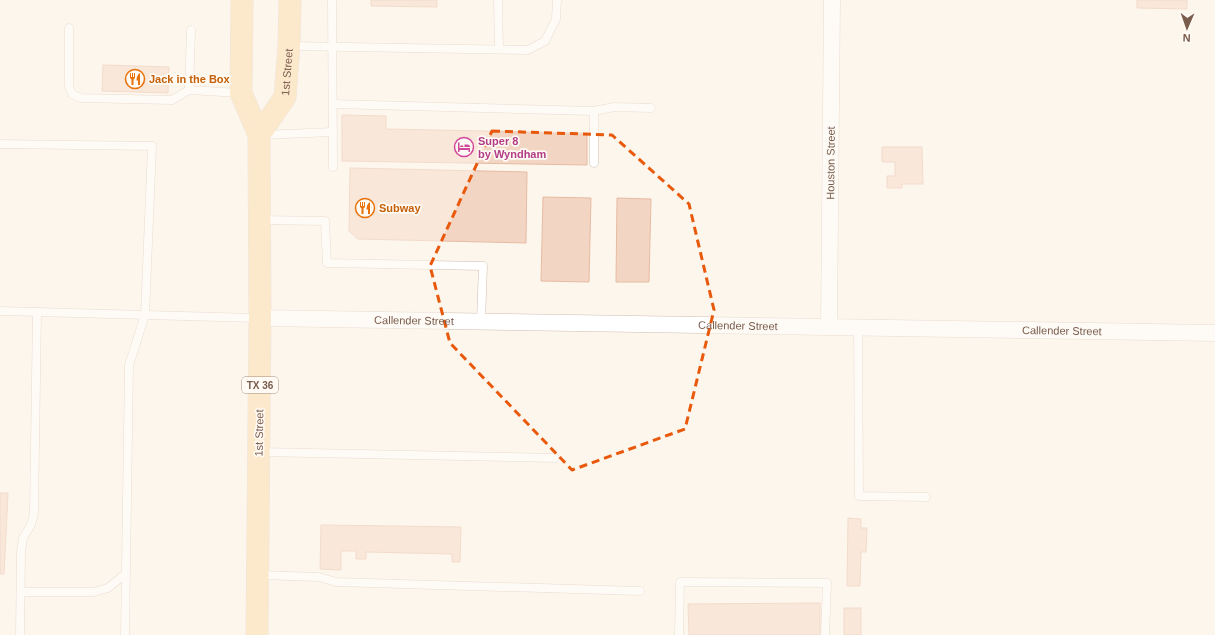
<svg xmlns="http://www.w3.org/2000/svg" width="1215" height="635" viewBox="0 0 1215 635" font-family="Helvetica,sans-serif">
<rect width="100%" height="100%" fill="#fdf6ec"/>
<g fill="#f3d5c3" stroke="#e6bba3">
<path d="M371,0H437V7L371,6Z"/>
<path d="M1137,0H1187V9L1137,8Z"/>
<path d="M103,65L169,67L168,93L102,91Z"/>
<path d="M342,115L386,116V129L587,133V165L342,161Z"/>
<path d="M882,147H922L923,184H902V188H887V176H895V162H882Z"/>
<path d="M350,168L527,172L526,243L358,239L349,231Z"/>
<path d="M543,197L591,198L589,282L541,281Z"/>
<path d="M617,198L651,199L649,282H616Z"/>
<path d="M0,493H8L4,574H0Z"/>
<path d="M848,518L861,519V528H867L866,552H861L860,586H847Z"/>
<path d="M321,525L461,527L460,562H452V554L366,552V559H356V551H341V570L320,569Z"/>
<path d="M820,603V635H689L688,604Z"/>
<rect x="844" y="608" width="17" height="27"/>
</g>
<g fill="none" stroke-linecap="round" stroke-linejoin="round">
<g stroke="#d1beb0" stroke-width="9">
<g id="service">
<path d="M332,0L333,167"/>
<path d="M498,0L499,49"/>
<path d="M69,28V86L72,94L81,98L172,100L189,90L240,93"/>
<path d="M290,46L528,50L545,41L556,19L557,0"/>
<path d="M189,90L191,30"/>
<path d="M333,104L594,111L614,107L651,108"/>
<path d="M594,111V163"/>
<path d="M262,135L333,132"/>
<path d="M0,144L152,146L145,315L129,365L125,635"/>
<path d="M260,220L325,221L327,263L483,266L481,321"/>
<path d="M0,311L260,318"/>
<path d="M858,327L859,496L926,497"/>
<path d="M260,452L555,458"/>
<path d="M259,575L319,577L336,582L640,591"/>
<path d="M21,592H94L108,588L125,574"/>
<path d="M20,635L21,552L23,538L31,525L34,513L37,312"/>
<path d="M679,635L680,582L827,583L825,635"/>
</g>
</g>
<g stroke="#d1beb0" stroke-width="17">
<g id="minor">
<path id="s1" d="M260,318L1215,333"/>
<path id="s2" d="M829,326L832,0"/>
</g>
</g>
<g stroke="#dad1cd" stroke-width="23">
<g id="primary">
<path d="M242,0L241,93L259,135L260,318L257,635"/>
<path id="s3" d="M259,135L285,97L289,46L290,0"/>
</g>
</g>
<use href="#service" stroke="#fff" stroke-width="8"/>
<use href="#minor" stroke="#fff" stroke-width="16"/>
<use href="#primary" stroke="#fbd9a5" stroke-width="22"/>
</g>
<path d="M0 0H1215V635H0ZM492,131L612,135L689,204L714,310L685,429L572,470L450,343L430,266Z" fill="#fdf6ec" fill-opacity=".55" fill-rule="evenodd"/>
<path fill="none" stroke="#e8590c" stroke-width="3" stroke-dasharray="8 5" stroke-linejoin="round" d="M492,131L612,135L689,204L714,310L685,429L572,470L450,343L430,266Z"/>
<defs>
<g id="restaurant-ring" transform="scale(1)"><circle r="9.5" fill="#fffaf3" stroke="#e8710a" stroke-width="1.5"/><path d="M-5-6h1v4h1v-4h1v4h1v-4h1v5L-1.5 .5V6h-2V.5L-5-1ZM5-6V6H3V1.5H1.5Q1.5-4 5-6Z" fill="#e8710a"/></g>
<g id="hotel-ring" transform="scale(1)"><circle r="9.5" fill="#fffaf3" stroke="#d1479c" stroke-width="1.5"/><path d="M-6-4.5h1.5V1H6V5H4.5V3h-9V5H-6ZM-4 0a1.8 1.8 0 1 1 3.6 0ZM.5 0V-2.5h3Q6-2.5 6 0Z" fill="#d1479c"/></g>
</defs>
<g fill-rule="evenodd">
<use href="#restaurant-ring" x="135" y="79"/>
<use href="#hotel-ring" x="464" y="147"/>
<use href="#restaurant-ring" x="365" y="208"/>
</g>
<g text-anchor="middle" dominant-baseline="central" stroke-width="3.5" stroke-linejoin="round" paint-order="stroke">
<rect fill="#fffaf3" stroke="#a28b7f" stroke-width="1" x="242" y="377" width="36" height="16" rx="3"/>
<g font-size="10" font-weight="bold" fill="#7a5c4d">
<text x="260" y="385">TX 36</text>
</g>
<g font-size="11" fill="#7a5c4d" stroke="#fffaf3">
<text stroke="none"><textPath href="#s3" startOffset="71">1st Street</textPath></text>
<text stroke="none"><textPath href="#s2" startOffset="163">Houston Street</textPath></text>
<text stroke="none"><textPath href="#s1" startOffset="154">Callender Street</textPath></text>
<text stroke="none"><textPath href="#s1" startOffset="478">Callender Street</textPath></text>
<text stroke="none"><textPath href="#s1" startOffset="802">Callender Street</textPath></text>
<text transform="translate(259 433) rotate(-89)">1st Street</text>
</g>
<g font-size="11" font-weight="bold" fill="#c56008" stroke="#fffaf3" text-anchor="start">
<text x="149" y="79">Jack in the Box</text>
<text x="379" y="208">Subway</text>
</g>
<g font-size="11" font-weight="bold" fill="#b23c85" stroke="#fffaf3" text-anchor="start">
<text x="478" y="141">Super 8<tspan x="478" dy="13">by Wyndham</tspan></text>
</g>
</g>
<g transform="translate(1187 28) rotate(182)" stroke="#fffaf3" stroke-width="3" paint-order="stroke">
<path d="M0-3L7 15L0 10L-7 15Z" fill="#7a5c4d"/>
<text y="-6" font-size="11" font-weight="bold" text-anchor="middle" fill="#7a5c4d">N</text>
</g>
</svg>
